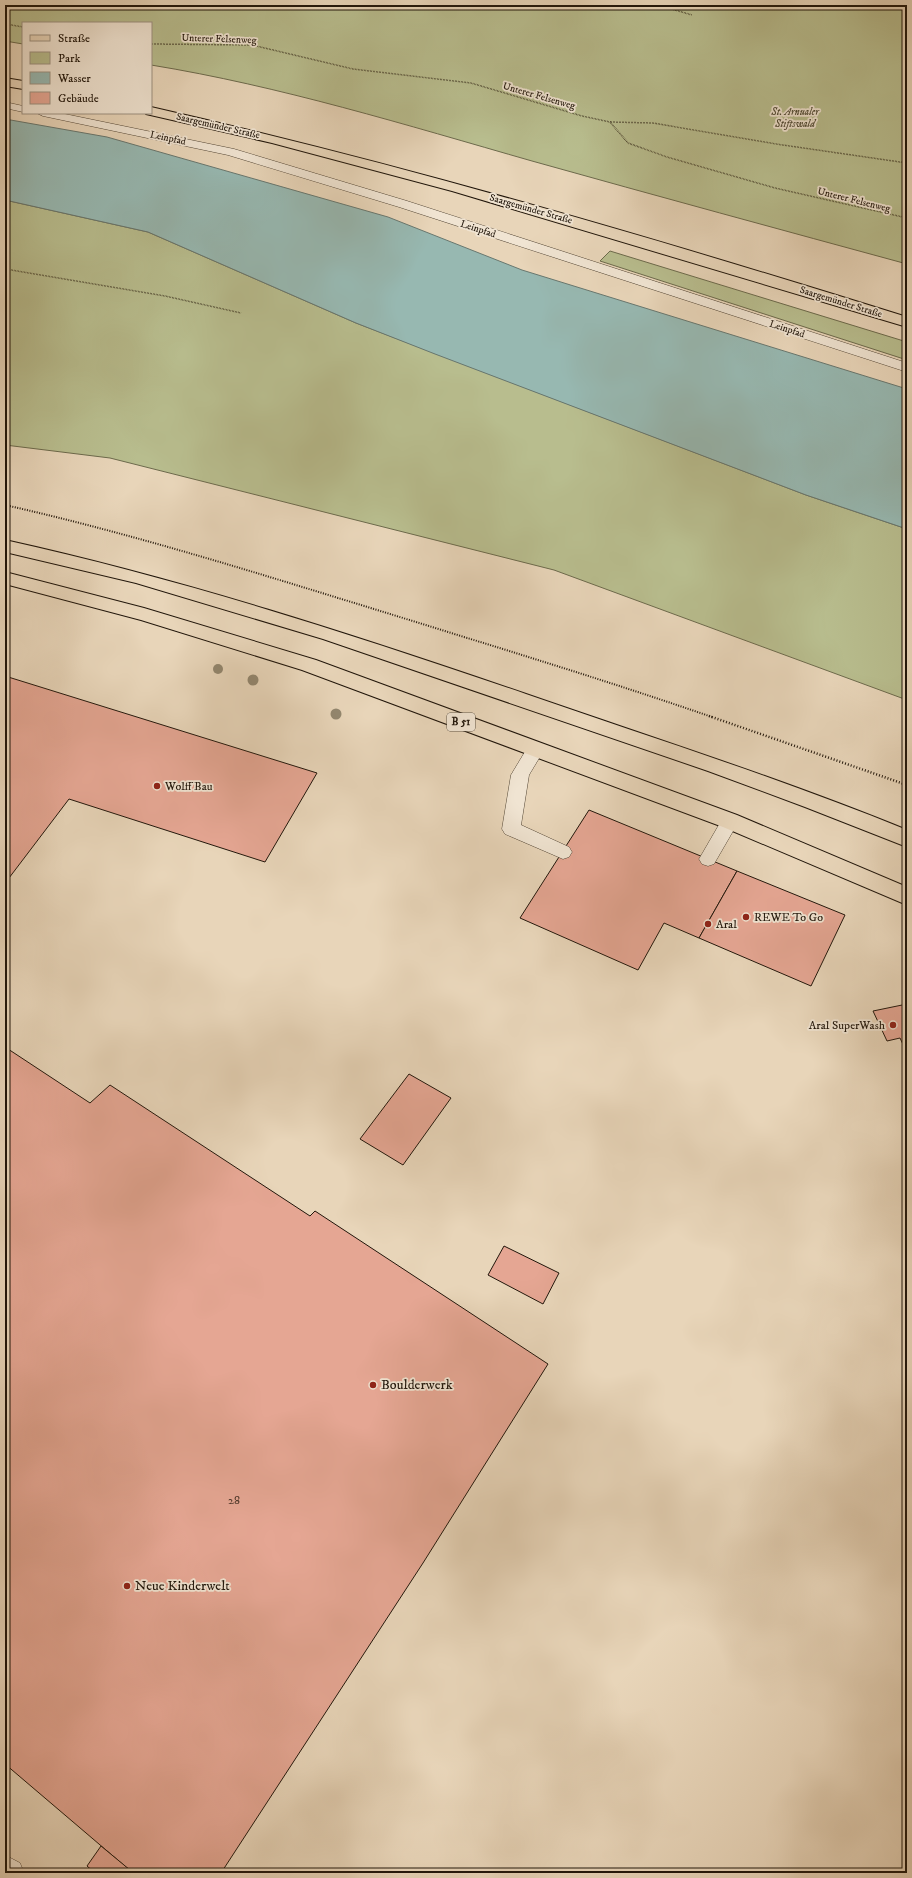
<svg xmlns="http://www.w3.org/2000/svg" width="912" height="1878" viewBox="0 0 912 1878" font-family="'IM FELL DW Pica',serif">
<rect width="100%" height="100%" fill="#e8d5b9"/>
<filter id="stains"><feTurbulence type="fractalNoise" baseFrequency=".005" numOctaves="4"/><feColorMatrix values="0 0 0 0 .2 0 0 0 0 .09 0 0 0 0 .02 0 0 0 .5 -.17"/></filter>
<radialGradient id="worn" r=".72"><stop offset=".6" stop-color="#630" stop-opacity="0"/><stop offset="1" stop-color="#630" stop-opacity=".3"/></radialGradient>
<g fill="#b8bd8e" stroke="#6c6a4c">
<path d="M5,5H907V264C782,230 657,196 532,161C406,125 280,86 151,65V23H23V44L5,41Z"/>
<path d="M5,200L148,232L356,323L806,495L907,529V700L554,570L110,458L5,445Z"/>
<path d="M610,251L907,342V360L600,261Z"/>
</g>
<path fill="#97b8b1" stroke="#68776f" d="M5,119L107,137L388,217L522,270L907,389V529L806,495L435,354L356,323L148,232L5,200Z"/>
<g fill="#e5a693" stroke="#21160b">
<path d="M5,676L317,773L265,862L69,799L9,878L5,877Z"/>
<path d="M589,810L737,871L699,938L664,923L638,970L520,918Z"/>
<path d="M737,871L845,915L811,986L699,938Z"/>
<path d="M907,1004V1053L900,1038L887,1041L873,1011Z"/>
<path d="M5,1047L90,1103L110,1085L310,1216L315,1211L548,1364L423,1563L221,1873H133L5,1764Z"/>
<path d="M409,1074L451,1098L403,1165L360,1139Z"/>
<path d="M504,1246L559,1273L543,1304L488,1275Z"/>
<path d="M101,1846L130,1870L133,1873H95L87,1866Z"/>
</g>
<g fill="none" stroke-linecap="round" stroke-linejoin="round">
<g stroke="#534636" stroke-width="1">
<g id="lane">
<path d="M5,102L23,106V112L5,108Z"/>
<path d="M37,113H60L234,149L407,201L907,363V372L399,207L228,155L43,116Z"/>
<path d="M535,744L541,745L544,750L529,775L521,825L569,847L572,852L569,857L563,859L505,834L502,829L511,775L529,745Z"/>
<path d="M730,814L736,816L739,821L736,826L714,864L708,866L702,864L699,859L702,854L724,816Z"/>
<path d="M5,1855L20,1863L24,1873H5Z"/>
</g>
</g>
<g stroke="#21160b" stroke-width="2">
<g id="primary">
<path d="M5,78L23,81V89L5,86Z"/>
<path d="M151,107C406,165 657,239 907,317V327L452,191L272,143L146,114L151,113Z"/>
<path d="M5,540C182,579 354,635 526,694C653,738 782,779 907,830V847L805,807L708,771L323,639L136,583L5,552Z"/>
<path d="M5,572L144,608L316,660L737,815L907,887V905L723,827L302,670L141,620L5,584Z"/>
</g>
</g>
<g stroke="#21160b" stroke-width="1.5" stroke-dasharray="0.5 1" stroke-linecap="butt">
<path d="M658,5L692,15"/>
<path d="M5,24L23,27"/>
<path d="M151,44L252,45L353,69L471,83L582,116L610,122L628,143L667,157L775,188L907,218"/>
<path d="M610,122L653,123L776,144L907,163"/>
<path d="M5,269L165,296L241,313"/>
</g>
<path stroke="#21160b" stroke-width="2" stroke-dasharray="1 1.5" stroke-linecap="butt" d="M5,505C134,534 260,574 387,613C496,647 605,680 712,717"/>
<path stroke="#21160b" stroke-width="2.5" stroke-dasharray="1 2" stroke-linecap="butt" d="M709,716L907,785"/>
<use href="#lane" fill="#f0e4d2" fill-rule="evenodd"/>
<use href="#primary" fill="#e8d5b9" fill-rule="evenodd"/>
</g>
<g fill="#93876f">
<circle cx="218" cy="669" r="5"/>
<circle cx="253" cy="680" r="5.5"/>
<circle cx="336" cy="714" r="5.5"/>
</g>
<g fill="#8f2418" stroke="#f0e4d2" stroke-width="1.5">
<circle cx="157" cy="786" r="4"/>
<circle cx="746" cy="917" r="4"/>
<circle cx="708" cy="924" r="4"/>
<circle cx="893" cy="1025" r="4"/>
<circle cx="373" cy="1385" r="4"/>
<circle cx="127" cy="1586" r="4"/>
</g>
<g text-anchor="middle" dominant-baseline="central" stroke-width="3.5" stroke-linejoin="round" paint-order="stroke">
<g font-size="10" fill="#21160b" stroke="#f0e4d2">
<text transform="translate(219 39) rotate(2)">Unterer Felsenweg</text>
<text transform="translate(539 96) rotate(16)">Unterer Felsenweg</text>
<text transform="translate(218 126) rotate(13)">Saargemünder Straße</text>
<text transform="translate(168 138) rotate(12)">Leinpfad</text>
<text transform="translate(854 200) rotate(14)">Unterer Felsenweg</text>
<text transform="translate(531 209) rotate(16)">Saargemünder Straße</text>
<text transform="translate(478 229) rotate(18)">Leinpfad</text>
<text transform="translate(841 302) rotate(17)">Saargemünder Straße</text>
<text transform="translate(787 329) rotate(18)">Leinpfad</text>
</g>
<g font-size="10" font-style="italic" fill="#4e4832" stroke="#f0e4d2">
<text x="795" y="112">St. Arnualer<tspan x="795" dy="12">Stiftswald</tspan></text>
</g>
<rect fill="#f0e4d2" stroke="#5f5447" stroke-width="1" x="447" y="713" width="28" height="18" rx="3"/>
<g font-size="11" font-weight="bold" fill="#21160b">
<text x="461" y="722">B 51</text>
</g>
<g font-size="12" fill="#21160b" stroke="#f0e4d2" text-anchor="start">
<text x="165" y="786">Wolff Bau</text>
<text x="754" y="917">REWE To Go</text>
<text x="716" y="924">Aral</text>
<text x="885" y="1025" text-anchor="end">Aral SuperWash</text>
</g>
<g font-size="12" fill="#523a2d">
<text x="234" y="1500">28</text>
</g>
<g font-size="14" fill="#21160b" stroke="#f0e4d2" text-anchor="start">
<text x="381" y="1385">Boulderwerk</text>
<text x="135" y="1586">Neue Kinderwelt</text>
</g>
</g>
<rect width="912" height="1878" fill="none" stroke="#e8d5b9" stroke-width="20"/>
<rect x="6" y="6" width="900" height="1866" fill="none" stroke="#21160b" stroke-width="2"/>
<rect x="10" y="10" width="892" height="1858" fill="none" stroke="#21160b"/>
<rect x="22" y="22" width="130" height="92" fill="#f0e4d2" stroke="#9d9282"/>
<rect x="30" y="35" width="20" height="6" fill="#e8d5b9" stroke="#9d9282"/>
<text x="58" y="42" font-size="12" fill="#21160b">Straße</text>
<rect x="30" y="52" width="20" height="12" fill="#b8bd8e" stroke="#9d9282"/>
<text x="58" y="62" font-size="12" fill="#21160b">Park</text>
<rect x="30" y="72" width="20" height="12" fill="#97b8b1" stroke="#9d9282"/>
<text x="58" y="82" font-size="12" fill="#21160b">Wasser</text>
<rect x="30" y="92" width="20" height="12" fill="#e5a693" stroke="#9d9282"/>
<text x="58" y="102" font-size="12" fill="#21160b">Gebäude</text>
<rect width="100%" height="100%" filter="url(#stains)"/>
<rect width="100%" height="100%" fill="url(#worn)"/>
</svg>
